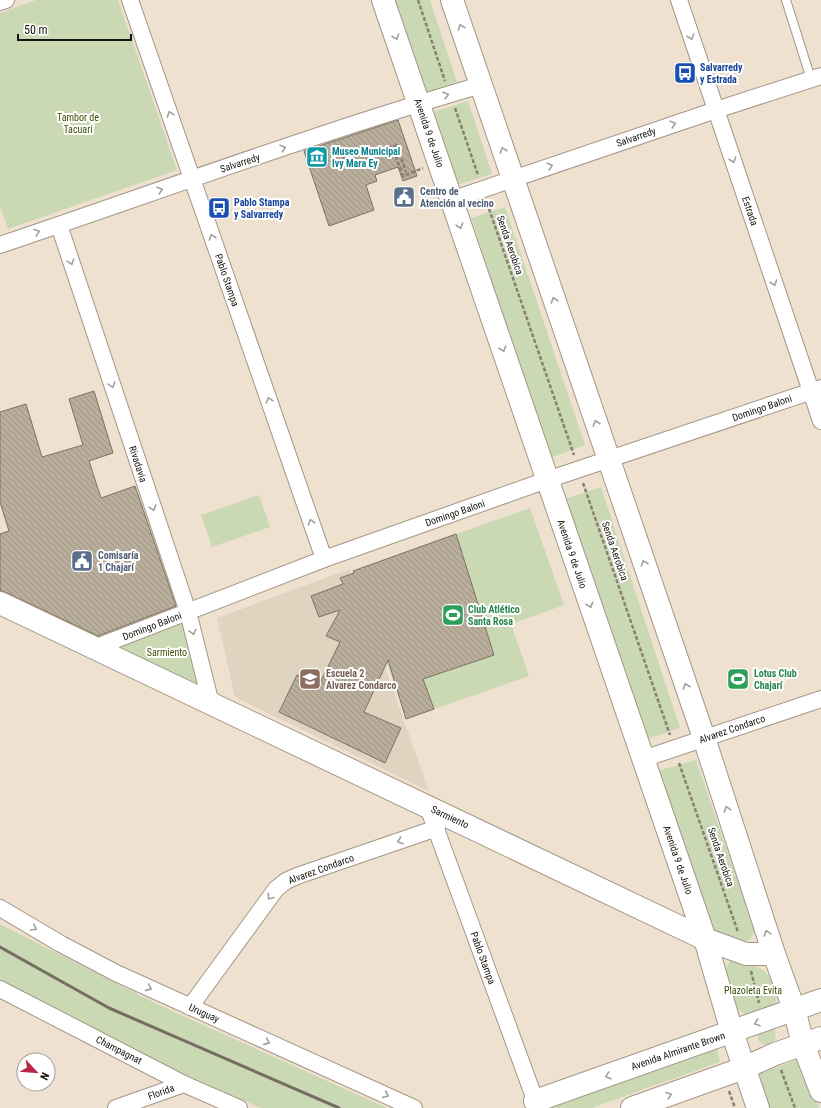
<svg xmlns="http://www.w3.org/2000/svg" width="821" height="1108" viewBox="0 0 821 1108" font-family="'Roboto Condensed',sans-serif">
<defs>
<pattern id="building-back-hatch" width="6" height="6" patternUnits="userSpaceOnUse"><rect width="6" height="6" fill="#b9ad9b"/><path d="M-1 5l2 2M0 0l6 6M5-1l2 2" fill="none" stroke="#9e9484"/></pattern>
</defs>
<rect width="100%" height="100%" fill="#efe1d0"/>
<path fill="#ded4bf" d="M350,569L429,791L235,697L217,618Z"/>
<g fill="#cad8b3">
<path d="M36,0H118L177,170L8,229L0,206V13Z"/>
<path d="M391,0H430L457,82L423,94Z"/>
<path d="M468,101L492,174L456,185L433,112Z"/>
<path d="M505,207L585,445L550,458L471,218Z"/>
<path d="M601,487L680,728L644,740L565,499Z"/>
<path d="M259,495L270,527L212,547L201,515Z"/>
<path d="M530,508L564,605L511,624L529,676L406,719L396,688L353,571Z"/>
<path d="M185,616L206,699L101,649Z"/>
<path d="M696,760L755,931L750,940L738,943L710,928L657,771Z"/>
<path d="M0,924L159,1005L387,1108H261L124,1047L0,981Z"/>
<path d="M737,958C763,969 773,970 776,1001L771,1006L746,1015L737,1008L733,998L725,970L729,962Z"/>
<path d="M770,1026L775,1031L776,1038L771,1044L764,1045L758,1040V1032Z"/>
<path d="M716,1046L720,1062L591,1108H550L548,1103Z"/>
<path d="M799,1059L819,1108H768L756,1075Z"/>
</g>
<g fill="url(#building-back-hatch)" stroke="#7d7262">
<path d="M398,120L417,176L403,181L398,167L375,175L377,181L366,185L374,210L329,226L304,151Z"/>
<path d="M94,391L113,453L89,461L101,498L135,486L176,606L98,636L5,592L1,591L0,588V534L9,531L0,502V412L26,404L42,457L83,445L69,399Z"/>
<path d="M456,534L494,655L423,679L434,709L406,719L388,660L364,712L401,728L385,763L279,712L297,675L319,685L340,642L326,636L340,610L319,617L311,596L343,584L340,578L354,573L353,571Z"/>
</g>
<g fill="none" stroke-linecap="round" stroke-linejoin="round">
<g stroke="#a49686" stroke-width="10">
<path id="lane" d="M786,0L811,79"/>
</g>
<g stroke="#a49686" stroke-width="18">
<g id="street">
<path d="M130,0L324,559"/>
<path d="M679,0L821,421"/>
<path d="M0,2L6,0"/>
<path d="M451,200L716,110L821,76"/>
<path d="M59,225L188,612L211,704"/>
<path d="M0,245C160,191 319,132 481,85"/>
<path d="M94,648L324,559L547,480L821,388"/>
<path d="M643,759L821,699"/>
<path d="M428,807L538,1108"/>
<path d="M0,908L61,944L116,973L414,1108"/>
<path d="M0,989L184,1084L239,1108"/>
<path d="M190,1007L276,889L286,881L297,876L437,828"/>
<path d="M116,1108L184,1084"/>
</g>
</g>
<g stroke="#a49686" stroke-width="24">
<g id="secondary">
<path d="M383,0L705,939L732,1032L758,1108"/>
<path d="M452,0L704,738L774,954L794,1009L803,1044L821,1091"/>
<path d="M0,603L705,939L746,954H774"/>
<path d="M535,1101L821,1000"/>
<path d="M632,1108L744,1068L775,1054L821,1038"/>
</g>
</g>
<g stroke="#897f74" stroke-width="2.5" stroke-dasharray="4 2" stroke-linecap="butt">
<path d="M418,0L445,81"/>
<path d="M455,108L478,175"/>
<path d="M338,145L344,158L355,163L357,167"/>
<path d="M365,156L397,145L406,172"/>
<path d="M355,163L393,149L403,176L423,168"/>
<path d="M487,203L574,455"/>
<path d="M583,483L670,735"/>
<path d="M679,763L738,932"/>
<path d="M751,971L759,1003"/>
<path d="M781,1070L795,1108"/>
<path d="M729,1091L735,1108"/>
</g>
<use href="#lane" stroke="#fff" stroke-width="8"/>
<use href="#street" stroke="#fff" stroke-width="16"/>
<use href="#secondary" stroke="#fff" stroke-width="22"/>
<path stroke="#766d62" stroke-width="3" d="M0,947L109,1008L339,1108"/>
</g>
<defs><path id="oneway-chevron" d="M-2-3.5L2.5 0L-2 3.5" fill="none" stroke-width="1.6" stroke-linecap="round" stroke-linejoin="round"/></defs>
<g stroke="#a2a09e">
<use href="#oneway-chevron" transform="translate(461 27) rotate(-109)"/>
<use href="#oneway-chevron" transform="translate(396 37) rotate(71)"/>
<use href="#oneway-chevron" transform="translate(691 37) rotate(71)"/>
<use href="#oneway-chevron" transform="translate(446 95) rotate(-16)"/>
<use href="#oneway-chevron" transform="translate(170 114) rotate(-109)"/>
<use href="#oneway-chevron" transform="translate(673 124) rotate(-19)"/>
<use href="#oneway-chevron" transform="translate(283 148) rotate(-18)"/>
<use href="#oneway-chevron" transform="translate(503 150) rotate(-109)"/>
<use href="#oneway-chevron" transform="translate(733 160) rotate(71)"/>
<use href="#oneway-chevron" transform="translate(550 166) rotate(-19)"/>
<use href="#oneway-chevron" transform="translate(160 190) rotate(-19)"/>
<use href="#oneway-chevron" transform="translate(460 226) rotate(71)"/>
<use href="#oneway-chevron" transform="translate(37 232) rotate(-19)"/>
<use href="#oneway-chevron" transform="translate(212 237) rotate(-109)"/>
<use href="#oneway-chevron" transform="translate(71 262) rotate(72)"/>
<use href="#oneway-chevron" transform="translate(774 283) rotate(71)"/>
<use href="#oneway-chevron" transform="translate(554 300) rotate(-109)"/>
<use href="#oneway-chevron" transform="translate(503 349) rotate(71)"/>
<use href="#oneway-chevron" transform="translate(112 385) rotate(72)"/>
<use href="#oneway-chevron" transform="translate(269 400) rotate(-109)"/>
<use href="#oneway-chevron" transform="translate(596 423) rotate(-109)"/>
<use href="#oneway-chevron" transform="translate(153 508) rotate(72)"/>
<use href="#oneway-chevron" transform="translate(311 522) rotate(-109)"/>
<use href="#oneway-chevron" transform="translate(644 563) rotate(-109)"/>
<use href="#oneway-chevron" transform="translate(590 605) rotate(71)"/>
<use href="#oneway-chevron" transform="translate(193 632) rotate(76)"/>
<use href="#oneway-chevron" transform="translate(686 686) rotate(-109)"/>
<use href="#oneway-chevron" transform="translate(727 809) rotate(-108)"/>
<use href="#oneway-chevron" transform="translate(400 841) rotate(161)"/>
<use href="#oneway-chevron" transform="translate(270 897) rotate(126)"/>
<use href="#oneway-chevron" transform="translate(34 928) rotate(30)"/>
<use href="#oneway-chevron" transform="translate(767 933) rotate(-108)"/>
<use href="#oneway-chevron" transform="translate(149 988) rotate(24)"/>
<use href="#oneway-chevron" transform="translate(757 1023) rotate(161)"/>
<use href="#oneway-chevron" transform="translate(267 1042) rotate(24)"/>
<use href="#oneway-chevron" transform="translate(608 1076) rotate(161)"/>
<use href="#oneway-chevron" transform="translate(386 1095) rotate(24)"/>
<use href="#oneway-chevron" transform="translate(669 1095) rotate(-20)"/>
</g>
<defs>
<g id="bus-square" transform="scale(1.15)"><rect x="-9" y="-9" width="18" height="18" rx="4" fill="#1a4fb4" stroke="#fff"/><path d="M-5-6H5V4H4V6H2V4H-2V6H-4V4H-5ZM-3.5-4V0h7V-4ZM-3.5 1.2v1.5H-2V1.2ZM2 1.2v1.5H3.5V1.2Z" fill="#fff"/></g>
<g id="museum-square" transform="scale(1.15)"><rect x="-9" y="-9" width="18" height="18" rx="4" fill="#0f9aa8" stroke="#fff"/><path d="M0-6L6-3V-2H-6V-3ZM-5-1h2V3h-2ZM-1-1h2V3h-2ZM3-1h2V3H3ZM-6 4H6V6H-6Z" fill="#fff"/></g>
<g id="civic-square" transform="scale(1.15)"><rect x="-9" y="-9" width="18" height="18" rx="4" fill="#5c6f8a" stroke="#fff"/><path d="M-.6-6.5H3V-4.5H.6V-3L4-1V1h2V6H-6V1h2V-1L-.6-3ZM-1.2 2.5V6h2.4V2.5Z" fill="#fff"/></g>
<g id="stadium-square" transform="scale(1.15)"><rect x="-9" y="-9" width="18" height="18" rx="4" fill="#2e9e5b" stroke="#fff"/><path d="M0-5a6.5 5 0 1 0 0 10a6.5 5 0 1 0 0-10ZM-3.5-1.8h7v3.6h-7Z" fill="#fff"/></g>
<g id="school-square" transform="scale(1.15)"><rect x="-9" y="-9" width="18" height="18" rx="4" fill="#8d6e63" stroke="#fff"/><path d="M0-5L7-2L0 1L-7-2ZM-4 1L0 2.5L4 1V4Q0 6-4 4Z" fill="#fff"/></g>
</defs>
<g fill-rule="evenodd">
<use href="#bus-square" x="685" y="73"/>
<use href="#museum-square" x="317" y="157"/>
<use href="#civic-square" x="404" y="197"/>
<use href="#bus-square" x="219" y="208"/>
<use href="#civic-square" x="82" y="561"/>
<use href="#stadium-square" x="453" y="615"/>
<use href="#school-square" x="310" y="679"/>
<use href="#stadium-square" x="738" y="679"/>
</g>
<g text-anchor="middle" dominant-baseline="central" stroke-width="4" stroke-linejoin="round" paint-order="stroke">
<g font-size="10" font-weight="bold" fill="#164399" stroke="#fff" text-anchor="start">
<text x="700" y="67">Salvarredy<tspan x="700" dy="12">y Estrada</tspan></text>
<text x="234" y="202">Pablo Stampa<tspan x="234" dy="12">y Salvarredy</tspan></text>
</g>
<g font-size="10" fill="#3b4e00" stroke="#fff">
<text x="78" y="117">Tambor de<tspan x="78" dy="12">Tacuarí</tspan></text>
<text x="167" y="652">Sarmiento</text>
<text x="753" y="990">Plazoleta Evita</text>
</g>
<g font-size="10" fill="#17120c" stroke="#fff">
<text transform="translate(429 133) rotate(71)">Avenida 9 de Julio</text>
<text transform="translate(636 137) rotate(-19)">Salvarredy</text>
<text transform="translate(240 163) rotate(-18)">Salvarredy</text>
<text transform="translate(750 211) rotate(71)">Estrada</text>
<text transform="translate(510 245) rotate(71)">Senda Aerobica</text>
<text transform="translate(227 280) rotate(71)">Pablo Stampa</text>
<text transform="translate(762 408) rotate(-19)">Domingo Baloni</text>
<text transform="translate(138 464) rotate(72)">Rivadavia</text>
<text transform="translate(455 513) rotate(-19)">Domingo Baloni</text>
<text transform="translate(615 551) rotate(71)">Senda Aerobica</text>
<text transform="translate(572 554) rotate(71)">Avenida 9 de Julio</text>
<text transform="translate(152 626) rotate(-21)">Domingo Baloni</text>
<text transform="translate(732 729) rotate(-19)">Alvarez Condarco</text>
<text transform="translate(450 817) rotate(25)">Sarmiento</text>
<text transform="translate(721 857) rotate(71)">Senda Aerobica</text>
<text transform="translate(678 860) rotate(71)">Avenida 9 de Julio</text>
<text transform="translate(321 869) rotate(-20)">Alvarez Condarco</text>
<text transform="translate(483 958) rotate(70)">Pablo Stampa</text>
<text transform="translate(204 1013) rotate(24)">Uruguay</text>
<text transform="translate(119 1050) rotate(27)">Champagnat</text>
<text transform="translate(678 1051) rotate(-19)">Avenida Almirante Brown</text>
<text transform="translate(161 1092) rotate(-20)">Florida</text>
</g>
<g font-size="10" font-weight="bold" fill="#0d838f" stroke="#fff" text-anchor="start">
<text x="332" y="151">Museo Municipal<tspan x="332" dy="12">Ivy Mara Ey</tspan></text>
</g>
<g font-size="10" font-weight="bold" fill="#4e5e75" stroke="#fff" text-anchor="start">
<text x="420" y="191">Centro de<tspan x="420" dy="12">Atención al vecino</tspan></text>
<text x="98" y="555">Comisaría<tspan x="98" dy="12">1 Chajarí</tspan></text>
</g>
<g font-size="10" font-weight="bold" fill="#27864d" stroke="#fff" text-anchor="start">
<text x="468" y="609">Club Atlético<tspan x="468" dy="12">Santa Rosa</tspan></text>
<text x="754" y="673">Lotus Club<tspan x="754" dy="12">Chajarí</tspan></text>
</g>
<g font-size="10" font-weight="bold" fill="#785e54" stroke="#fff" text-anchor="start">
<text x="326" y="673">Escuela 2<tspan x="326" dy="12">Alvarez Condarco</tspan></text>
</g>
</g>
<g transform="translate(36 1072) rotate(116)"><circle r="19" fill="#ffffff" stroke="#a2a09e"/>
<path d="M0-3L7 15L0 10L-7 15Z" fill="#b82748"/>
<text y="-6" font-size="11" font-weight="bold" text-anchor="middle" fill="#17120c">N</text>
</g>
<path d="M18 34v6h113v-6" fill="none" stroke="#17120c" stroke-width="2"/>
<text x="24" y="34" font-size="12" fill="#17120c" stroke="#ffffff" stroke-width="3" paint-order="stroke">50 m</text>
</svg>
